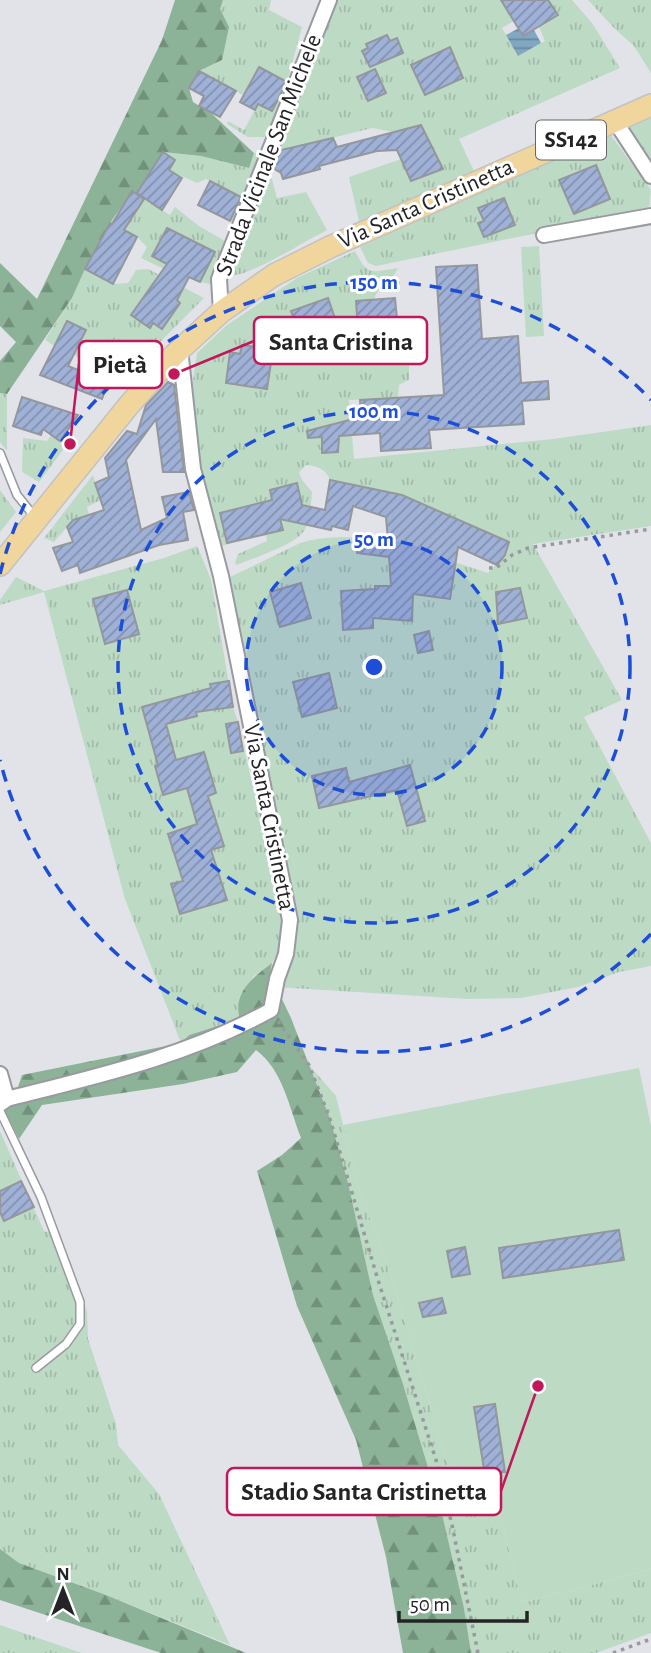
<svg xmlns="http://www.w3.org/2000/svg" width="651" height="1653" viewBox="0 0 651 1653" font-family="'Alegreya Sans',sans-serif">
<defs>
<pattern id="grass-tufts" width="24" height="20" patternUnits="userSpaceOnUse" patternTransform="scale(1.75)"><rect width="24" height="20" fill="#bddac5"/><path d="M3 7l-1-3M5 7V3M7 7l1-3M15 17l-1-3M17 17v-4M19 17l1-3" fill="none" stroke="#a2bba9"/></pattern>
<pattern id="forest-firs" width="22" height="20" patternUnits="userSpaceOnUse" patternTransform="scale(1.75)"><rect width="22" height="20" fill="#8cb397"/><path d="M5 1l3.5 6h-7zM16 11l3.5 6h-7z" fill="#72917b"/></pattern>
<pattern id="water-rules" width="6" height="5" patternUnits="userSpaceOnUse" patternTransform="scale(1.75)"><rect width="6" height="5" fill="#80a8c2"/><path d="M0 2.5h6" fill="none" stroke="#69899d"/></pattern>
<pattern id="building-hatch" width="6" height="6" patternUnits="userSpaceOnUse" patternTransform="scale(1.75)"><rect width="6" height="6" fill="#a0b1d7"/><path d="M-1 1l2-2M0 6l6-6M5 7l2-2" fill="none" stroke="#8290ae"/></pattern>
</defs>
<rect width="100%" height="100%" fill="#e1e3e9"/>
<g fill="url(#grass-tufts)">
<path d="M223,0H271L269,10L302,27L287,82L259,67L243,95L199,71L222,60L220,9Z"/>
<path d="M336,0H501L514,21L502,28L518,55L545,41L539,27L558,15L548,0H572L592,23L620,68L459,139L474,171L359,221L349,177L401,159L411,181L443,169L421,125L394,132L372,128L279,151V146L300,97L311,59L328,25Z"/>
<path d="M588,0H651V73L634,46L614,28Z"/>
<path d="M278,98L282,101L270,137H248L227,124L228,121L244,130L258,104Z"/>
<path d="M651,117V166L629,126Z"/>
<path d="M610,134L651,190L649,210L376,266L368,263L360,247Z"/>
<path d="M163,152L201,156L249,168L254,153L260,154L259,161L234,224L230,221L241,197L206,179L197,183L169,170L175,160Z"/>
<path d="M265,178L272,179L277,198L306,192L327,230C303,242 254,274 231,276Z"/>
<path d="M144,199L170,215L175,207L199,226L225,241L210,284L200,282L215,252L185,237L168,271L141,258L147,247L137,237L110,223L120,211L133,219Z"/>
<path d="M539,246L544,336L526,337L521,247Z"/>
<path d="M355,251C368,277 371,272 398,268C393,281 378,286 374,299L395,298L399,341L409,352V380L399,385L398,398L349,400L354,459L553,439L651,425V526L533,544L622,700L584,717L651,843V966L619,972L578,987L521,998L468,999L276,987L294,920L291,889L226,579L300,543C363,525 428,554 488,573L505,555L509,542L402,495L330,480C326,469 317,466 306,465L299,472L302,480L312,492C311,504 310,522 304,531C295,545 253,558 237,565L235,563L238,554L267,541L266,535L216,547L194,444L192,387L197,353L227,325L297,278Z"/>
<path d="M85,269L113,284L128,283L136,270L148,269L204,298L120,382L74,355L85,331L55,346L45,340L72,298Z"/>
<path d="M0,393L7,394V451L0,442Z"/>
<path d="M51,435L60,441L63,450L39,482L22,472L23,438L47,441Z"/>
<path d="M93,475L101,500L87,507L89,515L73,520L54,542L44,538Z"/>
<path d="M0,490L16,512L0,532Z"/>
<path d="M197,546L211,579L233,707L238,722L284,921L278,952L272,963L253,977L240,1019L189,1035L181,1043L125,899L44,592L0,605V600L16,577L44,591L164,558Z"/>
<path d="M309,1065L336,1096L357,1182L392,1279L460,1504L495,1494L522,1603L651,1569V1633L596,1653H471L464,1608L442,1514L403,1384L373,1295L348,1184Z"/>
<path d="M0,1131L44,1231L56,1234L87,1311L88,1339L116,1424L118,1445L159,1494L230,1645L106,1595L19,1563L0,1549Z"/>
<path d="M0,1625L82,1653H0Z"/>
</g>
<g fill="url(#forest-firs)">
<path d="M175,0H223L220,9L229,27L222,60L199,71L189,88L193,102L211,113L254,153L249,168L201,156L163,152L142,186L153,204L132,192L110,223L85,269L72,298L7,394L0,393V361L16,342L0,326V263L37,299L162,40Z"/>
<path d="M272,963L270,974L291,1018L330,1119L348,1183L373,1295L403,1384L442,1514L464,1608L471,1653H403L386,1557L356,1440L297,1306L257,1171L282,1155L301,1138C289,1107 283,1070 256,1050L237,1072L183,1084L42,1105L19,1139L5,1111L13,1102L22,1075L181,1043L189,1035L240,1019C232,993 253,977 272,963Z"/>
<path d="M0,1549L19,1563L106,1595L246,1653H161L0,1600Z"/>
</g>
<path fill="#bddac5" d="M639,1068L651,1126V1569L522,1603L495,1494L460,1504L392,1279L357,1182L343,1125Z"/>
<path fill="url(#water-rules)" d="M519,28L523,36L534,30L541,43L518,56L506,35Z"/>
<g fill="url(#building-hatch)" stroke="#94979c" stroke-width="2">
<path d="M501,0H548L558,15L523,36Z"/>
<path d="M387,35L390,41L397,38L403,53L370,67L362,51L368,48L366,44Z"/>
<path d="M450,47L463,78L425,95L411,65Z"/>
<path d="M259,67L287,82L272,111L258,104L255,110L240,102Z"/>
<path d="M375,69L386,93L368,101L357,77Z"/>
<path d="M199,71L236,91L220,117L199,106L204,96L189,88Z"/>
<path d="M421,125L443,169L411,181L397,150L377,151L319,166L320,169L283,179L281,173L273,168L281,150L333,138L337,147Z"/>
<path d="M163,152L175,160L169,170L182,178L162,210L137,193Z"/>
<path d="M596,165L610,199L574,214L559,180Z"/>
<path d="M210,181L241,197L230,221L198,205Z"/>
<path d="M132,191L144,199L124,230L137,237L113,284L85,269L110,223L112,224Z"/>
<path d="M504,198L515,225L484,237L478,223L484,221L478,208Z"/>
<path d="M167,228L215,252L200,282L189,277L177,300L180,303L162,329L153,323L150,328L131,315L167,264L152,256Z"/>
<path d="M477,265L482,339L518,336L521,383L548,381L549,399L522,401L524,424L429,430L431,448L381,451L380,433L339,436L338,452L322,453V437L308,438L307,431L361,417L360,400L444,395L436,267Z"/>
<path d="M328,298L339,330L302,343L291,311Z"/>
<path d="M395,298L399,341L359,345L356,301Z"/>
<path d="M67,321L86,330L68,366L108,382L102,399L40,375Z"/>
<path d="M242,345L273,349L267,389L226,383L230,352L240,354Z"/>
<path d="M168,382L174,385L184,472H163L156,419L126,460L141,530L167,518L162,497L189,492L194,510L183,512L188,540L159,545L80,573L78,565L62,571L53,548L73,542L67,527L73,520L104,510L95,483L109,477L105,458L127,431L137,434L146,405Z"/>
<path d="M22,397L78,415L60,441L43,429L41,435L13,426Z"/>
<path d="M330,480L402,495L509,542L505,555L497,565L458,547L450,599L413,594L412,621L373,618V628L343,630L341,591L375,589V586H391L389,557L357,553L359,538L388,541L386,517L353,506L348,530L332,526L331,530L280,519L283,530L227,543L220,513L272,500L270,490L297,483L302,505L325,510Z"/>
<path d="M301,583L311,618L280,627L270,592Z"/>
<path d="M520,588L527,618L498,624L496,592Z"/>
<path d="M127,590L139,634L105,644L93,599Z"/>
<path d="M429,631L433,650L418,653L414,635Z"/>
<path d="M329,673L337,708L302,717L293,682Z"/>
<path d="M229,681L233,707L196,712L197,716L166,724L176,760L204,752L216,793L208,796L224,846L211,850L227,900L180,914L171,884L183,881L168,834L197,824L187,788L163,795L155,766L158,765L142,707L211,688L210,684Z"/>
<path d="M238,722L243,751L231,753L226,724Z"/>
<path d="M410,765L425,821L407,826L397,790L319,808L312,776L346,768L349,782Z"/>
<path d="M21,1181L34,1207L4,1221L0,1212V1191Z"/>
<path d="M619,1230L624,1260L503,1278L499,1248Z"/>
<path d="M465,1247L470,1274L452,1277L447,1251Z"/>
<path d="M442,1298L446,1313L423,1317L419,1303Z"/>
<path d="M495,1404L505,1472L485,1475L474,1407Z"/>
</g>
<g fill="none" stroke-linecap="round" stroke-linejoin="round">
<g stroke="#989a9f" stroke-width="10">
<g id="service">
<path d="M0,453L17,495L34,516"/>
<path d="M0,1111L41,1197L80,1302V1324L66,1344L36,1368"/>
</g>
</g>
<g stroke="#989a9f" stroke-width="18">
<g id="minor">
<path d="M615,121L651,176"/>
<path d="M544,235L651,216"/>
<path d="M221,312L219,279L329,0"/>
<path d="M0,1074L7,1099"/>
<path d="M0,1104L7,1099C98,1076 188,1056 271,1010L277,979L286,954L290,920L221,576L193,469L180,349"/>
</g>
</g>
<g stroke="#c2c2c2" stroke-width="24">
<path id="primary" d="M0,565L129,405L173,356L221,312L274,275L330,247L651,105"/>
</g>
<g stroke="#98999d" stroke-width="3.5" stroke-dasharray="3.5 5" stroke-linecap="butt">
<path d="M489,568H496L512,555L528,548L651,529"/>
<path d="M278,1021L309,1065L330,1119L378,1280L436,1460L452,1525L478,1653"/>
<path d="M613,1653L651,1639"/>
</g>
<use href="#service" stroke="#fff" stroke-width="7"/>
<use href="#minor" stroke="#fff" stroke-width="14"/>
<use href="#primary" stroke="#f0d59d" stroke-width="21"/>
</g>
<circle cx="374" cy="667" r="128" fill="#1d4ed8" fill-opacity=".12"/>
<g fill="none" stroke="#1d4ed8" stroke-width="3.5" stroke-dasharray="12 9">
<circle cx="374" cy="667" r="128"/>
<circle cx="374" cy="667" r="256"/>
<path d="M651 934A385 385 0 0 1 0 760M0 574A385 385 0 0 1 651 400"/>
</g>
<g text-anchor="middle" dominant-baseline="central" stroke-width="6" stroke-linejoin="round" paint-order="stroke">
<rect fill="#fff" stroke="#666667" stroke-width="2" x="536" y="120.5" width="70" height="39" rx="5"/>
<g font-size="23" font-weight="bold" fill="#242426">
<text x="571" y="140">SS142</text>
</g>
<g font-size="24" fill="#242426" stroke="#fff">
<text transform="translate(269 155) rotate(-69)">Strada Vicinale San Michele</text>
<text transform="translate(426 204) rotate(-24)">Via Santa Cristinetta</text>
<text transform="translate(269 817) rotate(79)">Via Santa Cristinetta</text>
</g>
</g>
<circle cx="374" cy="667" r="10" fill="#1d4ed8" stroke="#fff" stroke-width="3.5"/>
<g font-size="21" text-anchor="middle" font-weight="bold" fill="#1d4ed8" stroke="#fff" stroke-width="6" stroke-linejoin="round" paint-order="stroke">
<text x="374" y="289">150 m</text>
<text x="374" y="418">100 m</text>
<text x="374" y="546">50 m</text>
</g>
<path fill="none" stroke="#c2185b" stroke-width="2.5" d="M174 374L254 341M70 444L79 364M538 1386L501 1491"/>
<g fill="#c2185b" stroke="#fff" stroke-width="2.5">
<circle cx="174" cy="374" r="7"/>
<circle cx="70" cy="444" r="7"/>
<circle cx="538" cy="1386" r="7"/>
</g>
<g fill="#fff" stroke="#c2185b" stroke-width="2.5">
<rect x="254" y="317" width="173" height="47" rx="7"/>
<rect x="79" y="341" width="83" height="47" rx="7"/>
<rect x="227" y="1468" width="274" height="47" rx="7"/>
</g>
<g font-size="26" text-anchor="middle" font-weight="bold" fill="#242426">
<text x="341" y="350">Santa Cristina</text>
<text x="120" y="373">Pietà</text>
<text x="364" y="1500">Stadio Santa Cristinetta</text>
</g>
<g transform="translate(63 1590)" stroke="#ffffff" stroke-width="5" paint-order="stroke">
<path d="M0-5L12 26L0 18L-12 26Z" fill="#242426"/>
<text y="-10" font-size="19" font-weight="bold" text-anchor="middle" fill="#242426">N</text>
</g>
<path d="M399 1611v10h128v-10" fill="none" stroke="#242426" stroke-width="3.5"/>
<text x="410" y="1611" font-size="21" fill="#242426" stroke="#ffffff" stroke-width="5" paint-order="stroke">50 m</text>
</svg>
